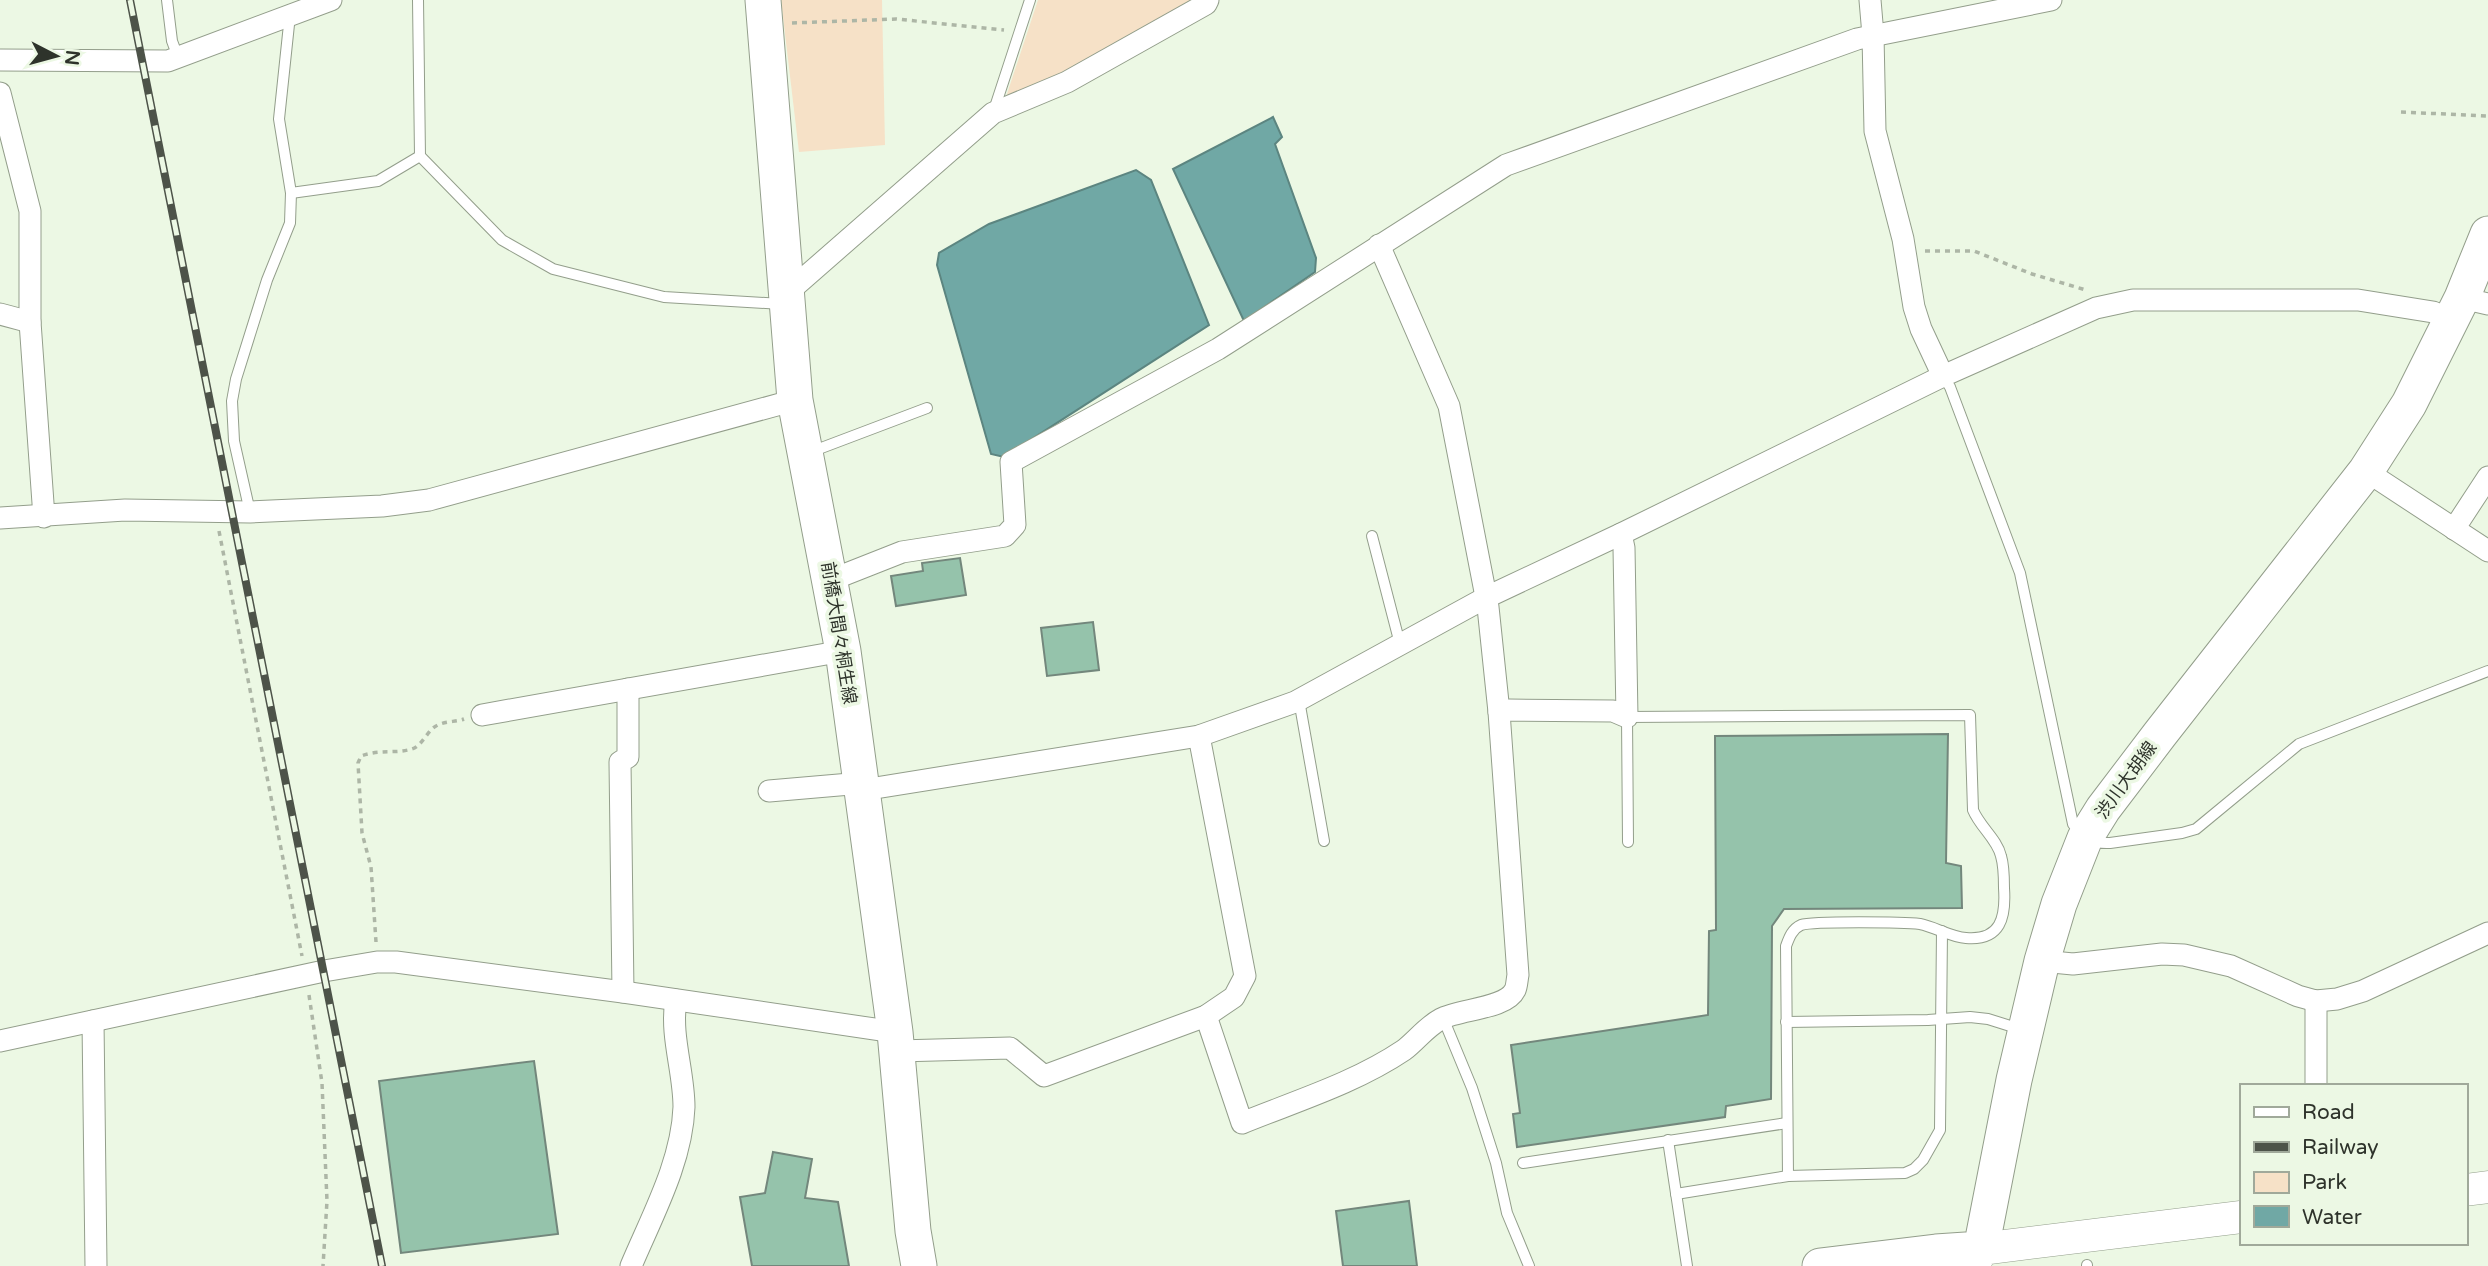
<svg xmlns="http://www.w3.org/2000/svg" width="2488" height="1266" viewBox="0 0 2488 1266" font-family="'Varela Round','Noto Sans JP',sans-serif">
<rect width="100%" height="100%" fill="#ecf8e4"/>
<g fill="#f6e1c7">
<path d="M781,0H882L885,145L799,152Z"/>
<path d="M1038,0H1198L1065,78L1005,100Z"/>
</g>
<g fill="#70a8a5" stroke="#5c8580" stroke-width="2">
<path d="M1273,117L1282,137L1275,144L1316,258L1315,272L1244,321L1173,169Z"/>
<path d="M1136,170L1151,180L1209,325L1004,457L991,454L937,265L939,253L989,224Z"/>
</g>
<g fill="#95c3ab" stroke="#73877c" stroke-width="2">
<path d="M960,558L966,595L896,606L891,576L923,571L922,563Z"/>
<path d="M1093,622L1099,670L1047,676L1041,628Z"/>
<path d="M1948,734L1946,863L1961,866L1962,908L1784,909L1772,926L1771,1099L1726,1106L1725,1117L1517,1147L1513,1114L1520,1113L1511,1045L1708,1015L1709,931L1716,930L1715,736Z"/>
<path d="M534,1061L558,1234L401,1253L379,1081Z"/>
<path d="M773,1152L812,1159L805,1198L838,1202L849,1266H752L740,1197L765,1193Z"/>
<path d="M1409,1201L1417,1266H1343L1336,1211Z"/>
</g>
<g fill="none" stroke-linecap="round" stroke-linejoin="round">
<g stroke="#939e8b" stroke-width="12">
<g id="lane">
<path d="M167,0L172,41L178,57"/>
<path d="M418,0L420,156L502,240L553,269L664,297L781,304"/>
<path d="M994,110L1030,0"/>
<path d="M291,193L378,181L420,156"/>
<path d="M1943,376L1950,387L2020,573L2073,824C2083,838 2093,844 2110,843L2182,833L2196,829L2299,744L2488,671"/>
<path d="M808,453L927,408"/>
<path d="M250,512L234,441L232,401L236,379L267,280L290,223L291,193L279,119L290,15"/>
<path d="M1372,536L1400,644"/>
<path d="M1299,700L1324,841"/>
<path d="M1628,842L1627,717L1970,715L1973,810C1980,827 1997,839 2001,856C2004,866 2004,877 2004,888C2006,917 2001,941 1966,938C1951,937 1935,927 1920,924C1904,922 1813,921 1801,925C1792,929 1789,938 1786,946L1788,1176"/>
<path d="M1443,1018L1472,1088L1496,1163L1507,1213L1529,1266"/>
<path d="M1786,1022L1928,1020L1970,1017L1988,1019L2023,1030"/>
<path d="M1668,1140L1687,1266"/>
<path d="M1523,1163L1787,1123"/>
<path d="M1676,1194L1788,1176L1905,1173L1914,1169L1923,1160L1940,1130L1942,931"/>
<path d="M2087,1265V1266"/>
</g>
</g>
<g stroke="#939e8b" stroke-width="23">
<g id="street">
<path d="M1870,0L1873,35L1875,131L1903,239L1914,307L1921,329L1943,376"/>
<path d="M0,60L168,61L331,0"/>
<path d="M0,93L30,211V322L44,517"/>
<path d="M787,293L993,113L1067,82L1206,4L1208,0"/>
<path d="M2462,298L2488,304"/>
<path d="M0,314L30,322"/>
<path d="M2366,471L2488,551"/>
<path d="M0,518L125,510L250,512L382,506L429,500L795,400"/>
<path d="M2454,529L2488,477"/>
<path d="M831,580L902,552L1005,536L1015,525L1011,462L1218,349L1506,165L1857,39L2051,0"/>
<path d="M1499,712L1509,710L1613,711L1627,717L1624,548L1621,534"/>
<path d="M482,715L843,651"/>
<path d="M863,790L1199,736L1295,702L1485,598L1621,534L1943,376L2096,308L2133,300H2358L2433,312L2452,320"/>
<path d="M769,791L862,783"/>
<path d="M2042,961L2073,964L2162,954L2184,955L2231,966L2298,996L2316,1001L2337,999L2363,991L2488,933"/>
<path d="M623,992L620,762L628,757V689"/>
<path d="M1206,1016L1242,1123C1296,1101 1355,1083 1404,1050C1417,1040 1426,1027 1441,1019C1459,1009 1506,1009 1515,990C1517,986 1517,979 1518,975L1499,712L1488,607L1449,406L1379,245"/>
<path d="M93,1021L96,1266"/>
<path d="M0,1041L324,971L377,962H396L623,992L895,1032"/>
<path d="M898,1051L1010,1048L1044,1076L1206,1016L1234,997L1245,976L1199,736"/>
<path d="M2316,1086V1001"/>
<path d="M631,1266C652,1216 682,1162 684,1107C684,1071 670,1036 676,1000"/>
</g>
</g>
<g stroke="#939e8b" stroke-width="33">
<g id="secondary">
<path d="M2465,1190L2488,1187"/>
<path d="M1974,1266L1981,1249L2241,1217"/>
</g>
</g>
<g stroke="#939e8b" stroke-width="37">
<g id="primary">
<path d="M763,0L795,400L843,651L895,1032L913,1231L919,1266"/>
<path d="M1820,1266L1936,1252L1981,1249L2014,1080L2042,961L2059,904L2085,838L2103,809L2160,734L2366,471L2409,404L2462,298L2488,234"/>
</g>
</g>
<g stroke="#adb6a6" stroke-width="3.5" stroke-dasharray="5 5" stroke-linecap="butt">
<path d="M792,23L896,19L1004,30"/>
<path d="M2401,112L2488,116"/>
<path d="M1925,251H1974L2032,274L2086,290"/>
<path d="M219,531L302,956"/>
<path d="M376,942L371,867L362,833L358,763L361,756C381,749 395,754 412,749C422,746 427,731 436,726C444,721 456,722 464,719"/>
<path d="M309,995L322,1083L327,1201L323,1266"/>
</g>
<use href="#lane" stroke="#fff" stroke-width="10"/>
<use href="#street" stroke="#fff" stroke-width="21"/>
<use href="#secondary" stroke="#fff" stroke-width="32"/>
<use href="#primary" stroke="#fff" stroke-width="35"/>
<g stroke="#4d5349" stroke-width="8">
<path id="rail" d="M130,0L382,1266"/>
</g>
<use href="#rail" stroke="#ecf8e4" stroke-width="5" stroke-dasharray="16" stroke-linecap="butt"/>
</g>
<g text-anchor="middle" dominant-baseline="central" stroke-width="7" stroke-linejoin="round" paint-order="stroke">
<g font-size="18" fill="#2e332b" stroke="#ecf8e4">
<text transform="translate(839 633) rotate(81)">前橋大間々桐生線</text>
<text transform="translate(2126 780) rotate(-54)">渋川大胡線</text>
</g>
</g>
<rect x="2240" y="1084" width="228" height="161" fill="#ecf8e4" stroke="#a0a99a" stroke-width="2"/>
<rect x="2254" y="1107" width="35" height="10" fill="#ffffff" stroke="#a0a99a" stroke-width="2"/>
<text x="2302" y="1119" font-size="21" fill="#2e332b">Road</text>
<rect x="2254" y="1142" width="35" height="10" fill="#4d5349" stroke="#a0a99a" stroke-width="2"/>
<text x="2302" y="1154" font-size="21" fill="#2e332b">Railway</text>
<rect x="2254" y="1172" width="35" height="21" fill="#f6e1c7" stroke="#a0a99a" stroke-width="2"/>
<text x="2302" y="1189" font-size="21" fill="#2e332b">Park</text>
<rect x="2254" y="1206" width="35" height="21" fill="#70a8a5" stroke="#a0a99a" stroke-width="2"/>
<text x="2302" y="1224" font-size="21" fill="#2e332b">Water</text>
<g transform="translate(56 56) rotate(96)" stroke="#ecf8e4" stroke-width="5" paint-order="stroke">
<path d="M0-5L12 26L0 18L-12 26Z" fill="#2e332b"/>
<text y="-10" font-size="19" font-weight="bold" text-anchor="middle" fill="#2e332b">N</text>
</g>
</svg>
